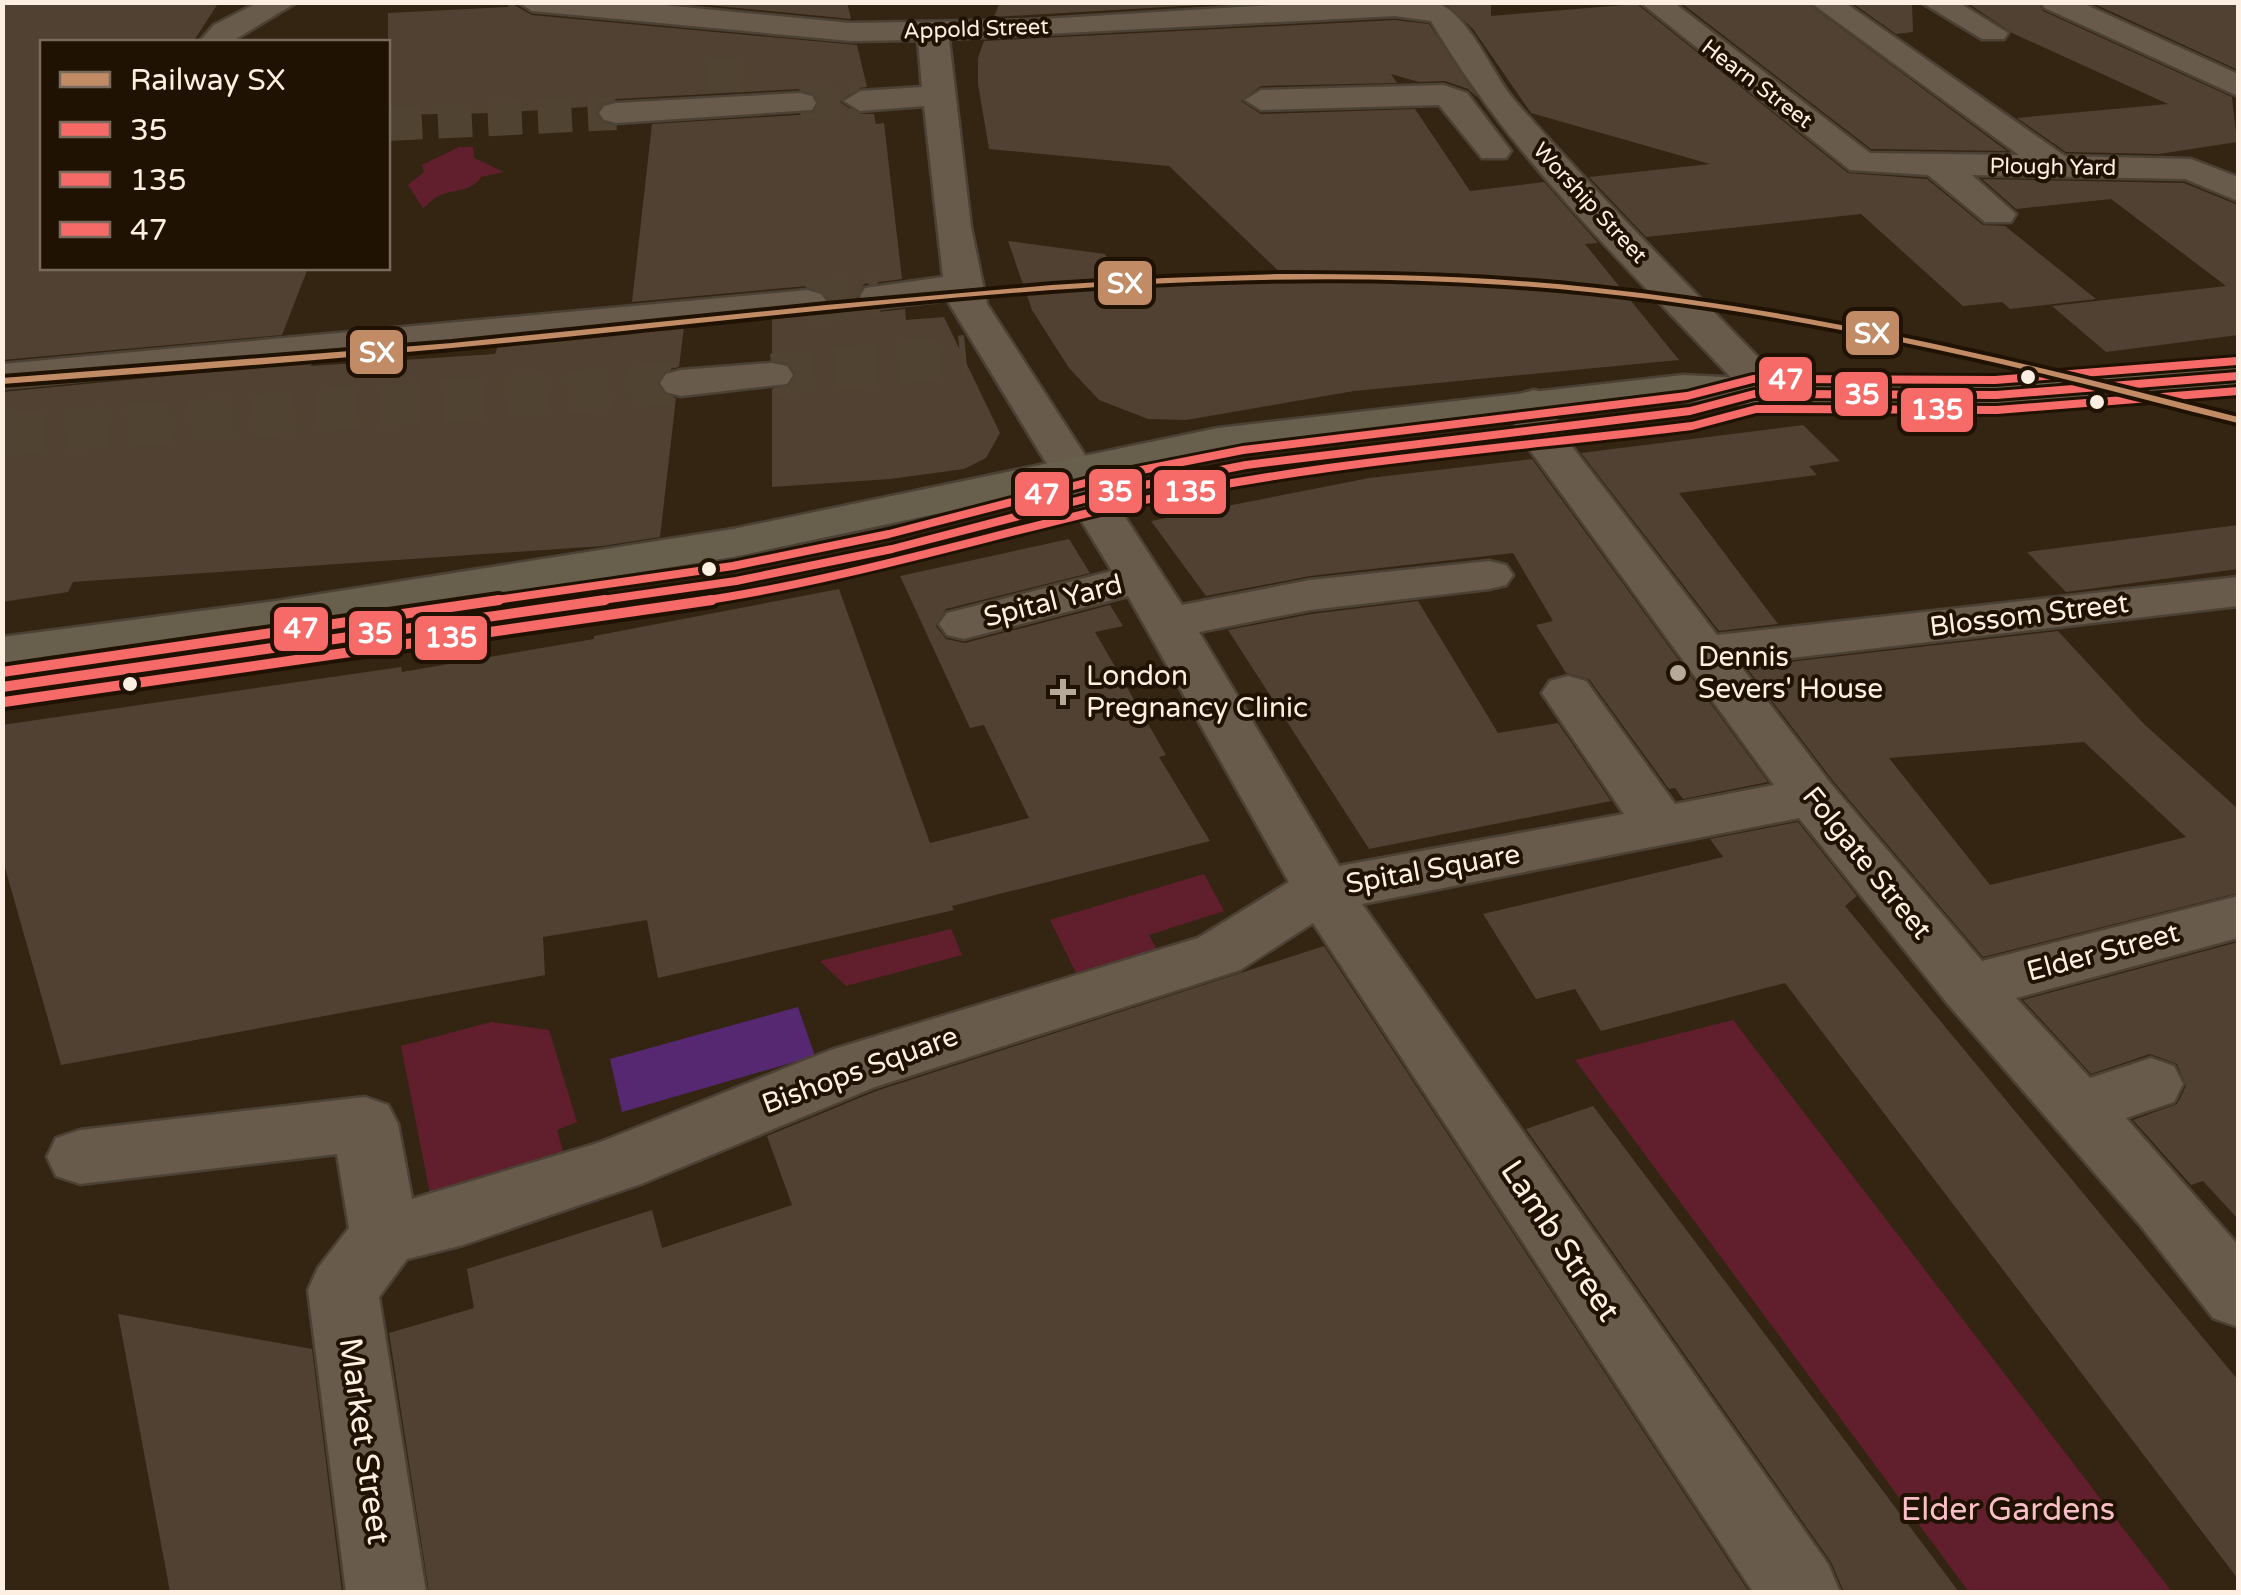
<svg xmlns="http://www.w3.org/2000/svg" width="2241" height="1595" viewBox="0 0 2241 1595" font-family="'Varela Round',sans-serif">
<rect width="100%" height="100%" fill="#332512"/>
<g fill="#611f2d">
<path d="M459,147H473L474,158L504,172L481,177C471,193 451,189 436,197C431,200 428,205 423,208L408,185L424,172L422,165Z"/>
<path d="M1204,874L1224,911L1149,935L1164,963L1082,985L1050,920Z"/>
<path d="M951,929L962,955L846,986L820,961Z"/>
<path d="M1733,1020L2172,1592H1969L1575,1060Z"/>
<path d="M491,1022L549,1030L577,1122L557,1130L565,1159L431,1199L401,1046Z"/>
</g>
<path fill="#562872" d="M798,1007L815,1056L622,1112L610,1059Z"/>
<g fill="#504133" fill-rule="evenodd">
<path d="M2,2H219L193,42H42V268H308L282,335L2,360Z"/>
<path d="M509,2L532,15L857,45L867,87L858,88L840,102L858,114H874L876,124L884,123L902,279L864,284L857,298L864,308L878,312L905,309L906,320L944,317L1000,433L986,458L964,469L890,479L772,487V389L787,388L796,377L790,364L772,359V318L821,314L831,302L822,290L807,286L632,302L652,124L812,114L819,101L813,92L800,89L616,99L600,106L496,113L388,115V13L508,7Z"/>
<path d="M676,2H847L851,19Z"/>
<path d="M1000,2H1252L994,17Z"/>
<path d="M1444,2H1491V16L1637,4L1848,173L1927,179L1983,225L2005,226L2096,299L2010,309L2002,302L1963,306L1861,214L1646,237L1589,177L1710,164L1531,113L1473,29Z"/>
<path d="M1680,2H1806L2007,151L1871,149Z"/>
<path d="M1851,2H1912L1913,32L1896,34Z"/>
<path d="M1966,2H2038L2043,11L2232,97L2237,142L2159,154L2066,152L2017,118L2168,104L2012,33Z"/>
<path d="M2090,2H2238V70Z"/>
<path d="M1395,20L1429,24L1478,98L1468,89L1445,81L1419,82L1391,74L1397,83L1261,86L1241,101L1261,114L1415,109L1470,191L1544,182L1598,243L1585,244L1679,360L1354,391L1186,420L1148,419L1099,400L1069,368L1032,310L1008,241L1105,254L1117,274L1291,283L1169,166L989,149L978,84V58L984,41Z"/>
<path d="M1982,179L2184,183L2238,205V335L2106,352L2052,306L2226,286L2111,199L2016,209Z"/>
<path d="M684,327L679,367L665,370L657,381L663,394L676,398L660,537L603,546L73,582L68,592L2,602V392L313,362L311,366L495,354L498,345Z"/>
<path d="M1803,425L1840,461L1809,466L1817,475L1679,493L1778,624L1719,631L1581,453Z"/>
<path d="M1532,459L1768,782L1683,799L1675,788L1669,789L1589,679L1566,673L1536,625L1553,621L1513,553L1310,576L1206,596L1151,521L1369,478Z"/>
<path d="M2238,525V569L2066,592L2027,552Z"/>
<path d="M1069,539L1090,573L946,609L936,626L946,639L965,643L1110,605L1123,626L1095,632L1166,755L1159,757L1210,841L952,906L954,910L658,978L647,920L543,937L545,975L61,1065L2,857V725L401,667L402,672L594,639V636L839,589L930,843L1029,818L984,725L970,728L900,576Z"/>
<path d="M1418,601L1498,733L1558,723L1611,801L1369,849L1228,630L1311,614Z"/>
<path d="M2058,631L2144,724L2238,809V893L1983,957L1834,782L1746,667ZM2084,742L2186,837L1990,885L1889,758Z"/>
<path d="M1798,822L1857,896L1845,906L2238,1380V1579L1785,983L1601,1031L1575,989L1536,999L1483,914L1723,857L1710,839Z"/>
<path d="M2238,942V1219L2203,1181L2191,1185L2133,1120L2177,1104L2186,1086L2177,1064L2150,1054L2091,1074L2023,1000Z"/>
<path d="M1324,946L1749,1592H429L389,1333L474,1308L467,1269L652,1210L662,1248L792,1205L767,1136L876,1091Z"/>
<path d="M1593,1106L1959,1592H1844L1831,1562L1526,1129Z"/>
<path d="M118,1314L312,1349L342,1592H170Z"/>
</g>
<g fill="none" stroke-linecap="round" stroke-linejoin="round">
<g stroke="#514331" stroke-width="34" stroke-dasharray="34 16" stroke-linecap="butt">
<path d="M726,92L727,44"/>
<path d="M800,103L860,101"/>
<path d="M388,124L616,113"/>
</g>
<g stroke="#514331" stroke-width="42" stroke-dasharray="42 21" stroke-linecap="butt">
<path d="M807,302L879,296"/>
<path d="M772,375L966,356"/>
<path d="M2,435L681,383"/>
</g>
<g stroke="#4b4134" stroke-width="5">
<g id="minor">
<path d="M259,2H297L231,42H199L214,25Z"/>
<path d="M518,2H632L851,23L1028,20L1321,2H1435C1471,15 1490,72 1515,101C1601,199 1694,291 1785,385L1791,394L1785,403L1770,407L1755,403C1642,281 1515,165 1431,21L1395,16L949,39L971,227L987,304L1182,605L1310,580L1489,561L1506,565L1513,575L1506,585L1489,589L1310,610L1199,632L1339,866L1624,814L1542,693L1550,681L1568,676L1586,681L1675,804L1774,785L1516,431L1513,403L1519,394L1534,390L1549,394L1560,431L1717,635L2238,577V606L1739,664L1831,784L1982,961L2238,896V938L2016,998L2090,1078L2151,1058L2174,1066L2183,1084L2174,1102L2126,1118L2238,1245V1327L2213,1318L2140,1225L1947,1003L1799,818L1362,904L1828,1564L1840,1592H1753L1313,923L1240,970L875,1087L641,1184L463,1245L407,1259L379,1297L426,1592H346L308,1290L318,1268L349,1228L337,1154L80,1184L56,1176L47,1157L56,1138L80,1130L365,1097L388,1105L398,1124L412,1199L598,1143L831,1050L1198,938L1289,882L1128,596L964,639L947,635L939,624L947,613L1112,571L947,300L879,308L865,304L860,296L865,288L943,277L924,106L860,111L844,101L860,91L922,87L918,40L851,41L532,11Z"/>
<path d="M1640,2H1673L1870,153L2019,155L1810,2H1844L2065,156L2191,159L2238,177V201L2185,179L1972,175L2016,214L2011,222H1985L1928,175L1850,170Z"/>
<path d="M1921,2H1958L2008,33L2004,39H1982Z"/>
<path d="M2041,2H2080L2238,74V96L2045,8Z"/>
<path d="M1444,85L1467,93L1511,151L1506,158H1482L1439,105L1261,110L1245,100L1261,90Z"/>
<path d="M800,93L812,96L816,103L812,110L616,123L604,120L599,113L604,106L616,103Z"/>
<path d="M807,290L821,294L827,302L821,310L2,388V364Z"/>
<path d="M772,363L787,366L793,375L787,384L681,396L666,392L660,383L666,374L681,370Z"/>
</g>
</g>
<g stroke="#4b4134" stroke-width="5">
<path id="major" d="M2238,364V388L2030,405L1891,410L1683,401L1218,454L733,557L276,631L2,669V637L276,601L733,529L1218,428L1683,375L1891,385L2030,380Z"/>
</g>
<use href="#minor" fill="#685b4b" fill-rule="evenodd"/>
<use href="#major" fill="#68604c" fill-rule="evenodd"/>
<g stroke="#201203" stroke-width="14">
<path id="bus-1-far1" d="M588,602L736,581L892,549L1119,490L1246,465L1690,411L1754,394L1996,395L2238,376"/>
</g>
<g stroke="#201203" stroke-width="18">
<path id="bus-1" d="M2,687L605,600"/>
</g>
<g stroke="#201203" stroke-width="14">
<path id="bus-2-far1" d="M695,602C840,581 979,538 1122,505C1309,462 1502,449 1692,426L1756,409L1997,410L2238,391"/>
</g>
<g stroke="#201203" stroke-width="18">
<path id="bus-2" d="M4,702L712,600"/>
</g>
<g stroke="#201203" stroke-width="14">
<path id="bus-3-far1" d="M482,602L733,566L889,534L1116,475L1243,450L1687,396L1753,379L1995,380L2237,361"/>
</g>
<g stroke="#201203" stroke-width="18">
<path id="bus-3" d="M2,672L499,600"/>
</g>
<use href="#bus-1-far1" stroke="#f66b68" stroke-width="8"/>
<use href="#bus-1" stroke="#f66b68" stroke-width="10"/>
<use href="#bus-2-far1" stroke="#f66b68" stroke-width="8"/>
<use href="#bus-2" stroke="#f66b68" stroke-width="10"/>
<use href="#bus-3-far1" stroke="#f66b68" stroke-width="8"/>
<use href="#bus-3" stroke="#f66b68" stroke-width="10"/>
<g stroke="#201203" stroke-width="8">
<path id="rail-1" d="M1278,274C1384,274 1491,276 1597,288C1814,311 2027,363 2238,417V423C2176,408 2114,391 2052,376C1872,333 1690,297 1505,285C1210,265 916,301 623,331C417,353 210,369 2,384V378L452,343L826,305L1052,285L1165,278Z"/>
</g>
<use href="#rail-1" fill="#c18c65" fill-rule="evenodd"/>
</g>
<g fill="#fdf0e3" stroke="#201203" stroke-width="4">
<circle cx="2028" cy="377" r="9"/>
<circle cx="2097" cy="402" r="9"/>
<circle cx="709" cy="569" r="9"/>
<circle cx="130" cy="684" r="9"/>
</g>
<g fill="#b6a99a" stroke="#201203" stroke-width="4">
<circle cx="1678" cy="673" r="10"/>
<path d="M1058 677h10v10h10v10h-10v10h-10v-10h-10v-10h10z"/>
</g>
<g text-anchor="middle" dominant-baseline="central" stroke-width="8" stroke-linejoin="round" paint-order="stroke">
<g font-size="22" fill="#fdf0e3" stroke="#201203">
<text transform="translate(976 29) rotate(-2)">Appold Street</text>
<text transform="translate(1757 84) rotate(37)">Hearn Street</text>
<text transform="translate(2053 167) rotate(1)">Plough Yard</text>
<text transform="translate(1590 203) rotate(47)">Worship Street</text>
</g>
<g font-size="28" fill="#fdf0e3" stroke="#201203">
<text transform="translate(1053 601) rotate(-14)">Spital Yard</text>
<text transform="translate(2029 615) rotate(-7)">Blossom Street</text>
<text transform="translate(1867 863) rotate(51)">Folgate Street</text>
<text transform="translate(1433 869) rotate(-10)">Spital Square</text>
<text transform="translate(2103 952) rotate(-15)">Elder Street</text>
<text transform="translate(860 1070) rotate(-20)">Bishops Square</text>
</g>
<g font-size="28" fill="#fdf0e3" stroke="#201203" text-anchor="start">
<text x="1698" y="657">Dennis<tspan x="1698" dy="32">Severs' House</tspan></text>
<text x="1086" y="676">London<tspan x="1086" dy="32">Pregnancy Clinic</tspan></text>
</g>
<g font-size="32" fill="#fdf0e3" stroke="#201203">
<text transform="translate(1560 1241) rotate(56)">Lamb Street</text>
<text transform="translate(364 1441) rotate(82)">Market Street</text>
</g>
<g font-size="32" fill="#f9bfc7" stroke="#201203">
<text x="2008" y="1510">Elder Gardens</text>
</g>
</g>
<g stroke="#201203" stroke-width="4">
<rect x="1096" y="259" width="58" height="48" rx="10" fill="#c18c65"/>
<rect x="1844" y="309" width="57" height="48" rx="10" fill="#c18c65"/>
<rect x="348" y="328" width="57" height="48" rx="10" fill="#c18c65"/>
<rect x="1757" y="355" width="57" height="48" rx="10" fill="#f66b68"/>
<rect x="1833" y="370" width="57" height="48" rx="10" fill="#f66b68"/>
<rect x="1899" y="386" width="76" height="48" rx="10" fill="#f66b68"/>
<rect x="1087" y="467" width="57" height="48" rx="10" fill="#f66b68"/>
<rect x="1152" y="468" width="76" height="48" rx="10" fill="#f66b68"/>
<rect x="1013" y="470" width="58" height="48" rx="10" fill="#f66b68"/>
<rect x="272" y="605" width="58" height="48" rx="10" fill="#f66b68"/>
<rect x="347" y="609" width="57" height="48" rx="10" fill="#f66b68"/>
<rect x="413" y="614" width="76" height="48" rx="10" fill="#f66b68"/>
</g>
<g font-size="28" text-anchor="middle" font-weight="bold" fill="#fff">
<text x="1125" y="293">SX</text>
<text x="1872" y="343">SX</text>
<text x="377" y="362">SX</text>
<text x="1786" y="389">47</text>
<text x="1862" y="404">35</text>
<text x="1937" y="419">135</text>
<text x="1115" y="501">35</text>
<text x="1190" y="501">135</text>
<text x="1042" y="504">47</text>
<text x="301" y="638">47</text>
<text x="375" y="643">35</text>
<text x="451" y="647">135</text>
</g>
<rect width="2241" height="1595" fill="none" stroke="#fdf0e3" stroke-width="10"/>
<rect x="40" y="40" width="350" height="230" fill="#201203" stroke="#786b5d" stroke-width="2.5"/>
<rect x="60" y="72" width="50" height="15" fill="#c18c65" stroke="#786b5d" stroke-width="2.5"/>
<text x="130" y="90" font-size="30" fill="#fdf0e3">Railway SX</text>
<rect x="60" y="122" width="50" height="15" fill="#f66b68" stroke="#786b5d" stroke-width="2.5"/>
<text x="130" y="140" font-size="30" fill="#fdf0e3">35</text>
<rect x="60" y="172" width="50" height="15" fill="#f66b68" stroke="#786b5d" stroke-width="2.5"/>
<text x="130" y="190" font-size="30" fill="#fdf0e3">135</text>
<rect x="60" y="222" width="50" height="15" fill="#f66b68" stroke="#786b5d" stroke-width="2.5"/>
<text x="130" y="240" font-size="30" fill="#fdf0e3">47</text>
</svg>
